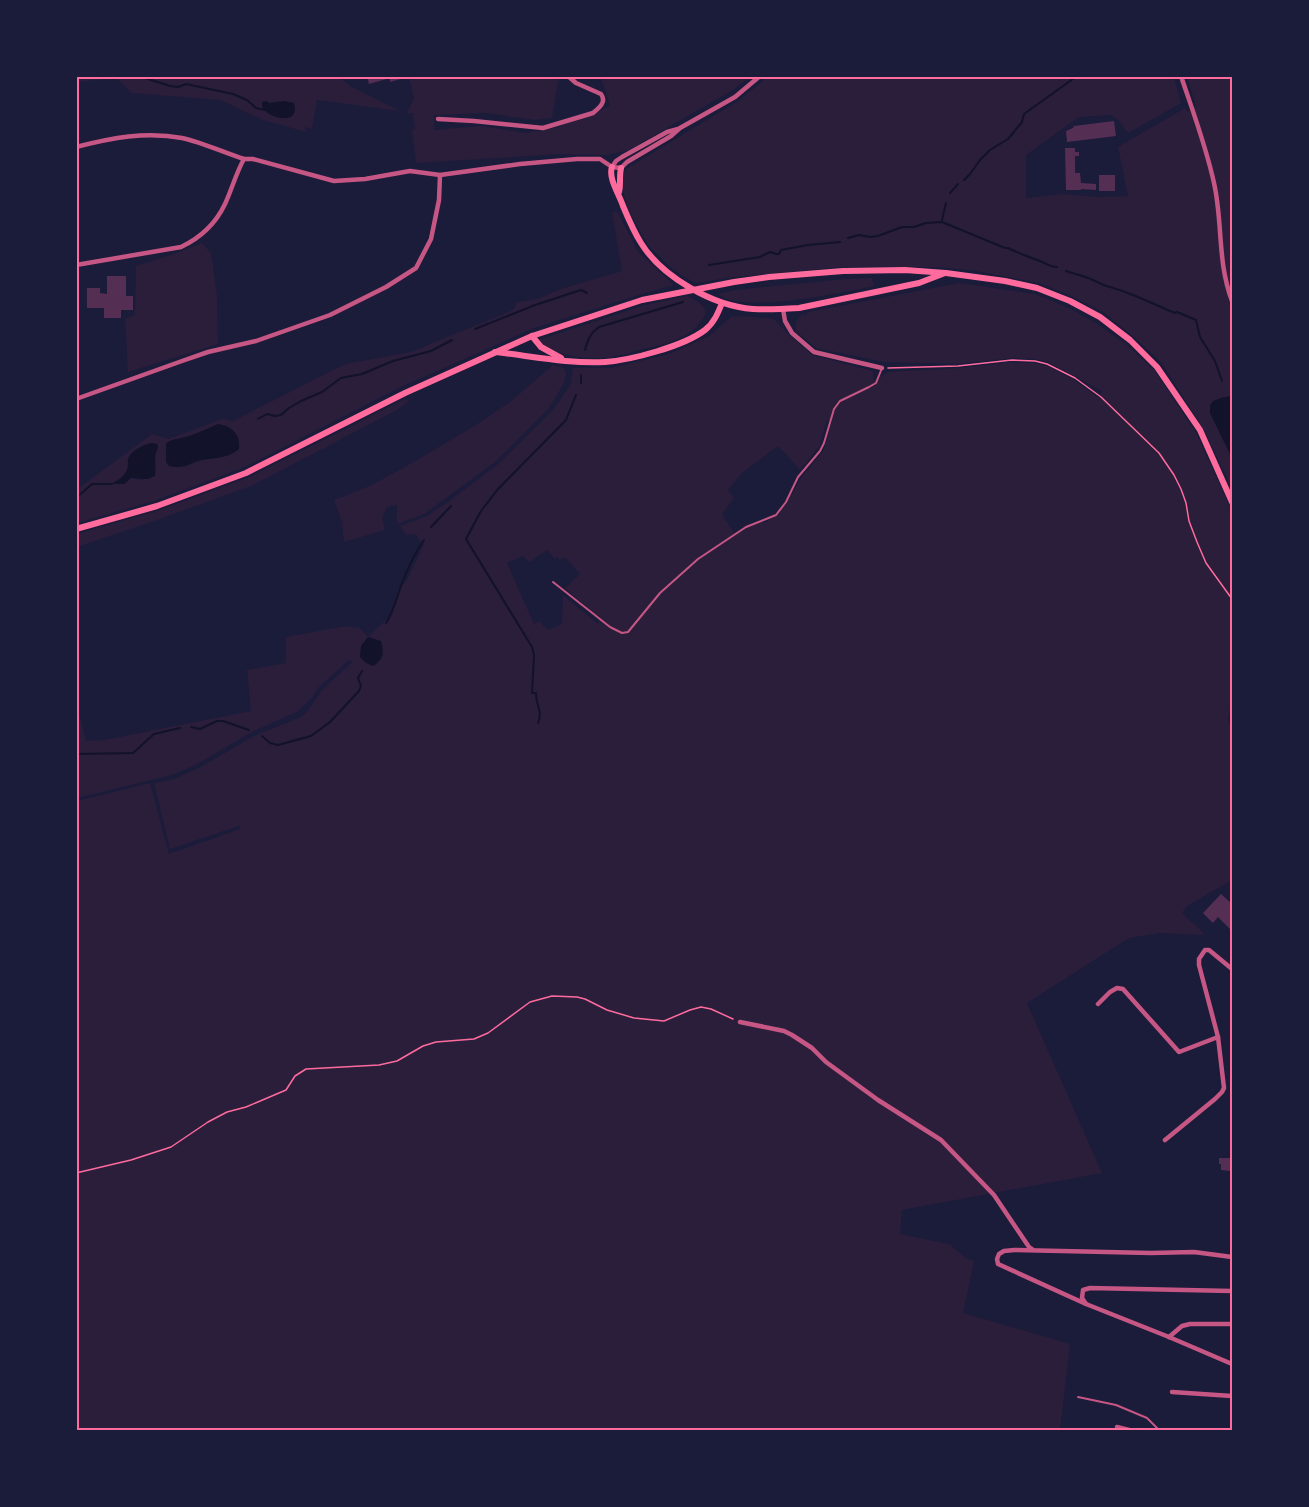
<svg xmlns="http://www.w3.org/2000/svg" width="1309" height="1507" viewBox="0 0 1309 1507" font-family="Karla,sans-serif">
<rect width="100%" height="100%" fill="#1b1b3a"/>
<g fill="#2a1e3b" fill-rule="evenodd">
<path d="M77,76L339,77L350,86L400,111L317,100L312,129L305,127L306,132L263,120L221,100L132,93L116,78L77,82Z"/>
<path d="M614,76L750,77L731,91L629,150L608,155L560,154L416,163L412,130L415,129L413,113H407L414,98L409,77H559L552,118L535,120L486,113L434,115V130L481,126L526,133L555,128L610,106L601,78Z"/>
<path d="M768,77H1174L1181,103L1128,133L1117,119L1111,115L1079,117L1026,155V198L1062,194L1099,197L1128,196L1118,147L1185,108L1188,112L1196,106L1187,77H1232V396L1221,398L1210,410V413L1232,458V489L1204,430L1161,362L1133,336L1103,312L1072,296L1039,283L976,271L938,267H844L734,277L696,283L684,277L669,266L648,245L630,213L623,192L622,178L626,169L738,101Z"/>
<path d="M617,211L639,253L674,285L642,294L534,328L401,387L245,467L154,501L77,523V488L83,485L152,434L169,439L222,419L233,421L345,364L411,352L513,310L517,302L537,299L561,289L622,271L612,212ZM218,424L231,455L201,460L185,467L166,462V443C173,439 182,439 190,436C199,433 208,429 218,424ZM158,447L155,456L156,473L142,480L131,478L124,484L113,483C125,475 128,473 128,458Z"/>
<path d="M202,243L211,253L217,296L218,344L128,372L125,319L135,315L136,266L180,252Z"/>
<path d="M872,278L874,286C843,292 742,315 718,294L735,290L844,279Z"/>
<path d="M959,283L1035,294L1067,307L1096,323L1126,344L1154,370L1196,433L1232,511V699L1228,719L1232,730V880L1187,906L1182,913L1206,935L1161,933L1129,938L1027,1003L1102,1173L902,1210L900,1234L949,1244L966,1258L974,1261L963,1313L1070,1344L1060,1430H77V801L150,783L169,854L240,829L239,826L170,849L154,783L174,779L199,768L254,736L301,717L306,713L322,690L352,662L349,660L319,687L312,698L297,712L252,732L197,764L172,775L77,798L76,700L86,741L104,740L251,711L247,670L286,663V637L345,626L360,628L368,637L391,615L398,589L406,582L424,544L418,538L416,534L406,535L400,526L427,516L448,502L497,465L551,412L561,399L571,384L573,368H611L669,354L709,336L731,317L738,316L770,318L775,320L789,335L812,355L873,371L874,381L888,372L959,368L1012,362L1034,363L1047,366L1074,380L1099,398L1102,391L1048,362L1035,359L1012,358L958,364L884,362L816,348L796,331V322L802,314L805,315L808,312ZM827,420H832L824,450L801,478L787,503L767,522L753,523L734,533L722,514L734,498L728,490L742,473L778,446L800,470L819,447ZM547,550L555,559L558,557L560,560L565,557L580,574L565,588L596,615L600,616L598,624L563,595L562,624L548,630L539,621L534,624L507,563L523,556L529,562Z"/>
<path d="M687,296C694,299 702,303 705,310C706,314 705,315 703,318C690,340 662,345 639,350C630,353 621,355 612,357C592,360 551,357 538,340L645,305Z"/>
<path d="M553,365L564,368L566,374L565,381L555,399L548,409L495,462L442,501L424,514L397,524V505L387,507L382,518L385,530L344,542L342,521L334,500L372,485L417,460L476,425L510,402Z"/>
<path d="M407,398L410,400L397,410L251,486L160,519L77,547V534L157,511L249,477Z"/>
</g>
<g fill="#12122b">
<path d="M266,101L269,103L284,101L294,103C301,127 268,118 263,108C262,106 262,104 262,102Z"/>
<path d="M1232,396V458L1210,413V405L1213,401L1221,398Z"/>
<path d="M218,424C232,426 241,435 239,449C228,458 215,458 202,460C188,462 186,470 169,466L166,462V443C172,439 178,439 185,437C196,434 207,429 218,424Z"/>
<path d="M151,443L157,444L158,447L155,456V476L148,479L131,478L124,484H112C118,480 125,477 127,470C129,466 128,465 128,460C130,451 142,445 151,443Z"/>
<path d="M368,637L381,641C384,653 384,659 373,666L366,663L360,657L361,646Z"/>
</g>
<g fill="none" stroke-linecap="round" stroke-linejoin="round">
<g stroke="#12122b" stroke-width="2">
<path d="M101,76H116"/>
<path d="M131,76L145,78L170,86L178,87L186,84L233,94L247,100L256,108L265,110"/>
<path d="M964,180L970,174L980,160L990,150L1008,139L1022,122L1024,114L1077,76"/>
<path d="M950,193L958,184"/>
<path d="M942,220L946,203"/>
<path d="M848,238L859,235L870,237L878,236L902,227H914L926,223L942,222L1005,248H1008C1019,254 1031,257 1042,262C1048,264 1050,267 1057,267"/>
<path d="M709,265L760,257L770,252L776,254H779L781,250L808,245L840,242"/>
<path d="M1066,271C1075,274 1084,276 1093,280C1098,282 1104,286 1110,287C1132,293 1153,304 1175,313L1177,312L1196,320L1200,337L1215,361L1222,381"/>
<path d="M475,329L535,305L581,290L587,293"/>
<path d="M585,350C588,340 590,333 599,327L683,302"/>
<path d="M581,383V375"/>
<path d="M258,419L267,414L275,416L281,415L289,408L301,401L322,392L341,378L362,374L393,361L431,351L452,340"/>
<path d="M76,498L92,484H112"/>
<path d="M431,527L451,506"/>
<path d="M386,623C394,611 397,596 402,583C408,568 415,553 424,540"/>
<path d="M538,723C543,711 536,706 536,693H532L534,655L532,647L466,539L481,511L498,489L566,420L576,395"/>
<path d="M191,727L200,729L217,721H223L249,730"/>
<path d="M262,736L270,743L278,745L311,736L330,722L359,691L361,686L358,678L362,671"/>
<path d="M76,754L133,753L154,734L180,728"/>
</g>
</g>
<g fill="#542f53">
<path d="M367,76H404V78L390,82V78L369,84Z"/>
<path d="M1114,121L1116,136L1067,142L1066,131L1073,128L1074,126Z"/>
<path d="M1065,148H1075V152H1079V156H1075V173H1080L1081,183L1096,184V190L1081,189V190H1066Z"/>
<rect x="1099" y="175" width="16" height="16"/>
<path d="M107,276H126V296H133V310H121V318H104V308H87V288H100V293L107,294Z"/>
<path d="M1221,894L1232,904V931L1218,917L1213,923L1203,913Z"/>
<path d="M1219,1158H1232V1166H1230V1171L1221,1170V1164H1219Z"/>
</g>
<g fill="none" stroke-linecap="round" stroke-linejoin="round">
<g stroke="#ff6b9d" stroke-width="1.5">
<path d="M888,368L958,366L1012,360L1035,361L1047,364L1075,378L1101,397L1159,453L1174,475L1181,489L1186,503L1189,521L1197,542L1206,563L1232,599"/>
<path d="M76,1173L131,1160L171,1147L208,1122L227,1112L246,1107L286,1090L295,1076L306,1069L379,1065L397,1061L423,1046L436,1042L474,1039L488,1033L530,1002L552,996L577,997L585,999L607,1010L634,1018L664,1021L690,1010L701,1007L711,1009L733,1019"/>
</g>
<g stroke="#c65784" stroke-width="2">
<path d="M553,582L610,627L622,633L628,632L660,593L698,559L746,527L776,515L786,502L798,477L820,451L824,443L834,409L840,401L869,387L876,383L882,368"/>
<path d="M1078,1397L1116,1405L1147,1418L1159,1430"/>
</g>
<g stroke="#c65784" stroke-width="4.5">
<path d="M1181,76C1193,112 1206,146 1214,183C1223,223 1217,261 1232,301"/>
<path d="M438,119L474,121L543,128L593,113C599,108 607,102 601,94L576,83L568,76"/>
<path d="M76,147C111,138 146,131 182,138C201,142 225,153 244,159"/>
<path d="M612,167L616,161L622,157L667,132L678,129"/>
<path d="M76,265L181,247C200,238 216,223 225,204C232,189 236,173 244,159H253L334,181L365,179L410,171L440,175L520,164L577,159H600L612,167L621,168L627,162L671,136L680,128L735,97L760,76"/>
<path d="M783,309L785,321L792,333L814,352L882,368"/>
<path d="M76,399L182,361L208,352L256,341L330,315L386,287L416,268L431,239L439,200L440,175"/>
<path d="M1098,1004L1110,992L1117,988L1123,989L1179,1052L1218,1037"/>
<path d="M740,1022L784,1031L792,1035L812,1048L826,1062L878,1100L941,1140L994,1195L1029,1247L1032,1249"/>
<path d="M1165,1140L1215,1099L1222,1092L1224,1088L1218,1037L1199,965V959L1205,950H1209L1232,969"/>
<path d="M1232,1257L1194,1252L1151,1253L1014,1250L1004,1251L999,1254L997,1259L998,1264L1086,1304L1169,1337L1232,1364"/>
<path d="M1086,1304L1082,1298L1083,1290L1090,1288L1232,1291"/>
<path d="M1169,1337L1182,1326L1190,1324H1232"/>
<path d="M1172,1392L1232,1396"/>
<path d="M1117,1427L1129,1430"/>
</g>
<g stroke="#ff6b9d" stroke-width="6">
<path d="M612,167C608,178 619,194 623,206C628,218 634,232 641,243C662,277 713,306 753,309C768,310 784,309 799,308L919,283L945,273"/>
<path d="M619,192C621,184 619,177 621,168"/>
<path d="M532,336L541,347L561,358"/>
<path d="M495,352C531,356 569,364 605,362C632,360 684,346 705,330C714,323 718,313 722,303"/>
<path d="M76,529L157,506L246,473L405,393L532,336L642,300L734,282L769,277L843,271L905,270L946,273L1005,281L1037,288L1070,301L1100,317L1130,340L1157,367L1200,430L1232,502"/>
</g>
</g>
<rect width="1309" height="1507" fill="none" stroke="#1b1b3a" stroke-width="156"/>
<rect x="78" y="78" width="1153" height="1351" fill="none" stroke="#ff6b9d" stroke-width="2"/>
</svg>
